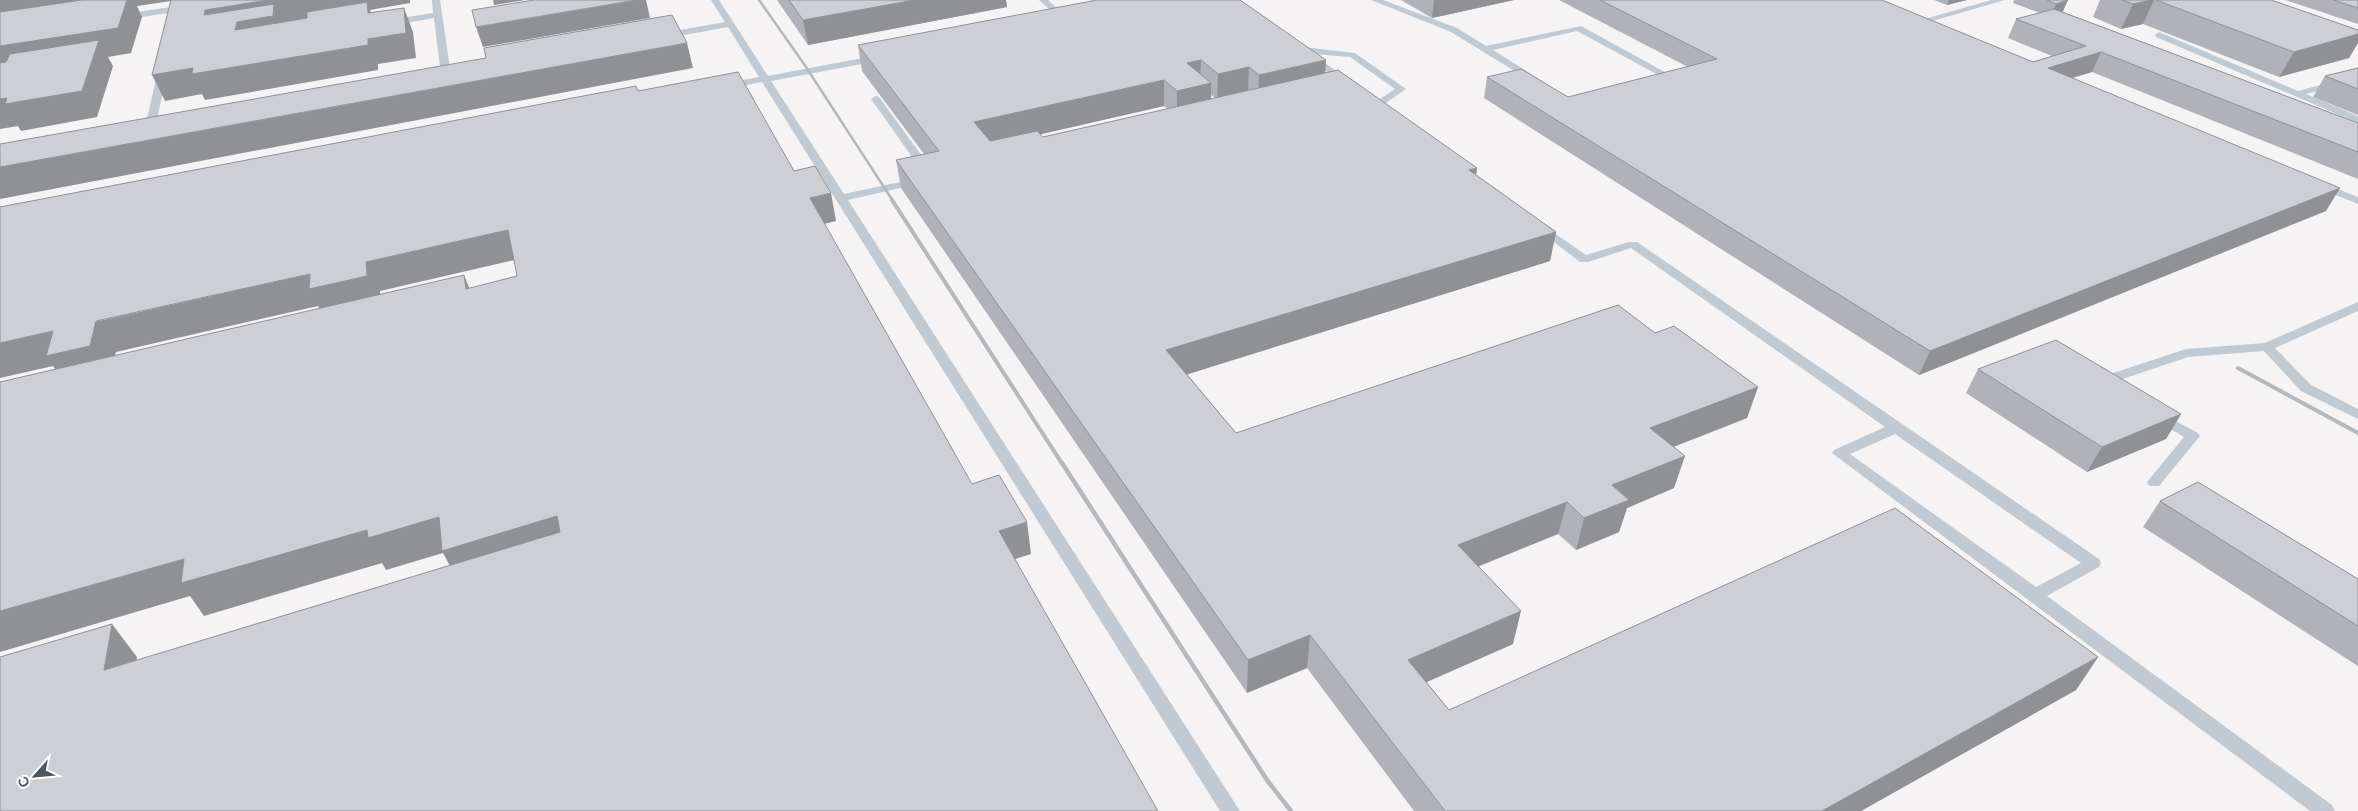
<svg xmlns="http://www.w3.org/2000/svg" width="2358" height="811" viewBox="0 0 2358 811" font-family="Barlow,sans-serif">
<rect width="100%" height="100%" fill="#f5f3f3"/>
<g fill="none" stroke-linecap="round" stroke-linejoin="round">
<g fill="#c1cad2" fill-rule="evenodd">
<path d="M432,0H440L451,75L446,78L441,75L434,18L389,26L385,23L389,20L433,13Z"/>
<path d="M711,0H719L768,76L878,55L883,58L878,61L771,81L844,194L918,178L923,181L922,183L848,200L1240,811H1220L762,82L727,89L722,86L727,83L759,77L728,27L663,39L659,36L663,33L725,22Z"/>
<path d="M1039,0H1048L1071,21L1064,23Z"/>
<path d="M1371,0H1383L1457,28L1486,46L1581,26L1683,82L1675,84L1577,31L1493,50L1539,79L1531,81L1451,32Z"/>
<path d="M1991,0H2005L1922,24L1918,21Z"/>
<path d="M185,5L189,8L188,10L122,20L118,17L122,14Z"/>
<path d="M2159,32L2298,91L2358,75V81L2306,94L2358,116V123L2156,37L2155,35Z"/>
<path d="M1303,47L1355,53L1406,89L1380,107H1374V103L1395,89L1350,57L1313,54L1351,82L1343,84L1308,58L1306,56L1310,53L1300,52V48Z"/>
<path d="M163,67L168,70L155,128L150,131L145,128L158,70Z"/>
<path d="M876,96L879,97L930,167V171H922L871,99Z"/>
<path d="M2320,182L2358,197V204L2316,187V183Z"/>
<path d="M1541,224L1586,255L1629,242H1637L2099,559L2101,563L2099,567L2047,596L2332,805L2335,811H2310L1832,453L1834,450L1885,427L1631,248L1588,262H1580L1537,229L1535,227L1537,225ZM1895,434L2081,563L2036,587L1850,454Z"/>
<path d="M2358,302V311L2275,348L2311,385L2358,409V419L2301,391L2264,351L2188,357L2105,385H2095L2093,382L2095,379L2186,349L2265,343Z"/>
<path d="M2159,412L2198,433L2200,436L2159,486H2149L2147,482L2184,437L2154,419L2152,416L2154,413Z"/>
</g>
<path stroke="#b5b8bd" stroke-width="2.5" d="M759,0L804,64L893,201"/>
<g stroke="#b5b8bd" stroke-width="4">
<path d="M892,200L1063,465"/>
<path d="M2238,368L2358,433"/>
</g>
<path stroke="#b5b8bd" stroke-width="4.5" d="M1062,463L1267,780L1291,811"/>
</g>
<g fill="#b0b2b7" fill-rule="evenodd">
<path d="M777,0H1006L1007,7L808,45Z"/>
<path d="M1401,0H1514L1432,18Z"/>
<path d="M1559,0H1882L2033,62L2052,56L2008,38L2016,19L2040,13L2013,3L2014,0H2067L2063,12L2358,123V179L2092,72L2072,78L2326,211L1919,375L1484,98L1487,77L1568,97L1688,67Z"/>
<path d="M1934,0H1967L1947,5Z"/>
<path d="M2100,0H2271L2358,30V43L2349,58L2279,77L2143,24L2121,29L2093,17Z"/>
<path d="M2285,0H2358V24Z"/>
<path d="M858,45L1326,60L1325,73L1477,168L1476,175L1556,232L1550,261L1187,374L1236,433L1655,333L1758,387L1747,418L1673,447L1674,488L1627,508L1619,532L1576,550L1558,534L1479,566L1513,644L1426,682L1449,710L2098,657L2076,690L1861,811H1414L1307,668L1247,693L901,188L896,160L924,154L862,71ZM1211,95L1215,98L1211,99ZM1164,106L1168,109L1043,137L1040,134Z"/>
<path d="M2358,68V115L2313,97L2325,76Z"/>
<path d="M1978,369L2181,414L2166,439L2087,472L1966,393Z"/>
<path d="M2160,501L2358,579V666L2143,527Z"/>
</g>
<g fill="#909195">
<path d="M0,0H178L137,6L142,17L131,53L108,57L113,66L97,117L21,131L18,126L0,129Z"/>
<path d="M268,0H410V3L370,10L377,27L404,8L413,32L416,58L378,64V70L205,100L202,94L165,101L152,75L204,15L205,10Z"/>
<path d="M493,0H525L494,5Z"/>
<path d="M637,0H646L650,18L483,47L476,27Z"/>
<path d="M915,0H1006L1007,7L808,45L803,20Z"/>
<path d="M1434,0H1514L1432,18Z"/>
<path d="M1949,0H1967L1947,5Z"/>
<path d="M2068,0L2062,13L2050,17L2056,4Z"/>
<path d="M2152,0H2154L2143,24L2121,29L2133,4Z"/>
<path d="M2358,34V43L2349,58L2279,77L2294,52Z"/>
<path d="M687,43L693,68L0,199V167Z"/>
<path d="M2101,52L2092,72L2038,88L2048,68Z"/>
<path d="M1201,60L1200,86L1211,83V109L1177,117V91L1187,63Z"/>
<path d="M1326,60L1324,86L1258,101L1259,75Z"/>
<path d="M1249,67L1248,93L1217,100L1218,74Z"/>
<path d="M1164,80V106L977,149L974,122Z"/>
<path d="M1477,168L1473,196L1469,170Z"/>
<path d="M2340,188L2326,211L1919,375L1930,351Z"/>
<path d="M831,193L836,221L816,226L810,198Z"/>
<path d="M508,230L519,259L380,291L381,306L325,319L318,306L116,352L110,377L67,387L53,366L0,378V343Z"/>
<path d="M1556,232L1550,261L1166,381V350Z"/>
<path d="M464,275L476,305L466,289Z"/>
<path d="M1758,387L1747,418L1640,460L1650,428Z"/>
<path d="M2181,414L2166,439L2087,472L2102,447Z"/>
<path d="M1685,456L1674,488L1627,508L1619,532L1576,550L1584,518L1612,485Z"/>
<path d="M1567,502L1558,534L1452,577L1458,545Z"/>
<path d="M557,516L571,549L459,583L443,553L386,570L382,563L204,616L190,596L0,652V611L184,559L367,530L439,517Z"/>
<path d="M1027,522L1031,554L1003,563L999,531Z"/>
<path d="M1521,611L1513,644L1402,693L1408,660Z"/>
<path d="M112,624L137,657L130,702L104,670Z"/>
<path d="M1310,635L1307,668L1247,693L1248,660Z"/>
<path d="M2098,657L2076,690L1861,811H1822Z"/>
</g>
<g fill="#cdcfd5" stroke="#909195">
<path d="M82,0H127L118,28L0,46V12Z"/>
<path d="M171,0H268L205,10L204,15L274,4L273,16L237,22L235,30L307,18V12L367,2L368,13L404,8L406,33L368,39V45L192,74L193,68L152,75Z"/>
<path d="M534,0H637L476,27L472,10Z"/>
<path d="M789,0H915L803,20Z"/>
<path d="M1097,0H1240L1326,60L1259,75L1249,67L1218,74L1201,60L1187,63L1211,83L1177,91L1164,80L974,122L990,141L1037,131L1043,137L1338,70L1477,168L1469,170L1556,232L1166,350L1236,433L1618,305L1655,333L1674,326L1758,387L1650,428L1685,456L1612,485L1629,500L1584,518L1567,502L1458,545L1521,611L1408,660L1449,710L1895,508L2098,657L1822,811H1445L1310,635L1248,660L896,160L939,151L858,45Z"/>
<path d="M1600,0H1882L2033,62L2086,46L2016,19L2054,9L2358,123V152L2101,52L2048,68L2340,188L1930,351L1487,77L1521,69L1568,97L1717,59Z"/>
<path d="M2047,0H2068L2056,4Z"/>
<path d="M2122,0H2152L2133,4Z"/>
<path d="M2156,0H2271L2358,30V34L2294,52Z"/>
<path d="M2333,0H2358V8Z"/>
<path d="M672,15L687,43L0,167V144L486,58L484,48Z"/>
<path d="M99,40L82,91L5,104L7,98L0,99V63L6,62L10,54Z"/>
<path d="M2358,68V89L2325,76Z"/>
<path d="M738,72L794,171L815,166L831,193L810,198L972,484L999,475L1027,522L999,531L1158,811H0V657L112,624L104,670L560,532L557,516L442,551L439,517L368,538L367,530L181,583L184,559L0,611V382L464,275L466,289L517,276L508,230L366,262L367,276L309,289L310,274L96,321L90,346L46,356L53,331L0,343V207L636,86L638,91Z"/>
<path d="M2056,340L2181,414L2102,447L1978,369Z"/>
<path d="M2198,482L2358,579V626L2160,501Z"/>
</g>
<g transform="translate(35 776) rotate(243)" stroke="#ffffff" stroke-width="4" paint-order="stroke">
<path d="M0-4L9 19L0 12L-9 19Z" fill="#4a5661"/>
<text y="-8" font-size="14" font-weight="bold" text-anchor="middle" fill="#4a5661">С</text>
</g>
</svg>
